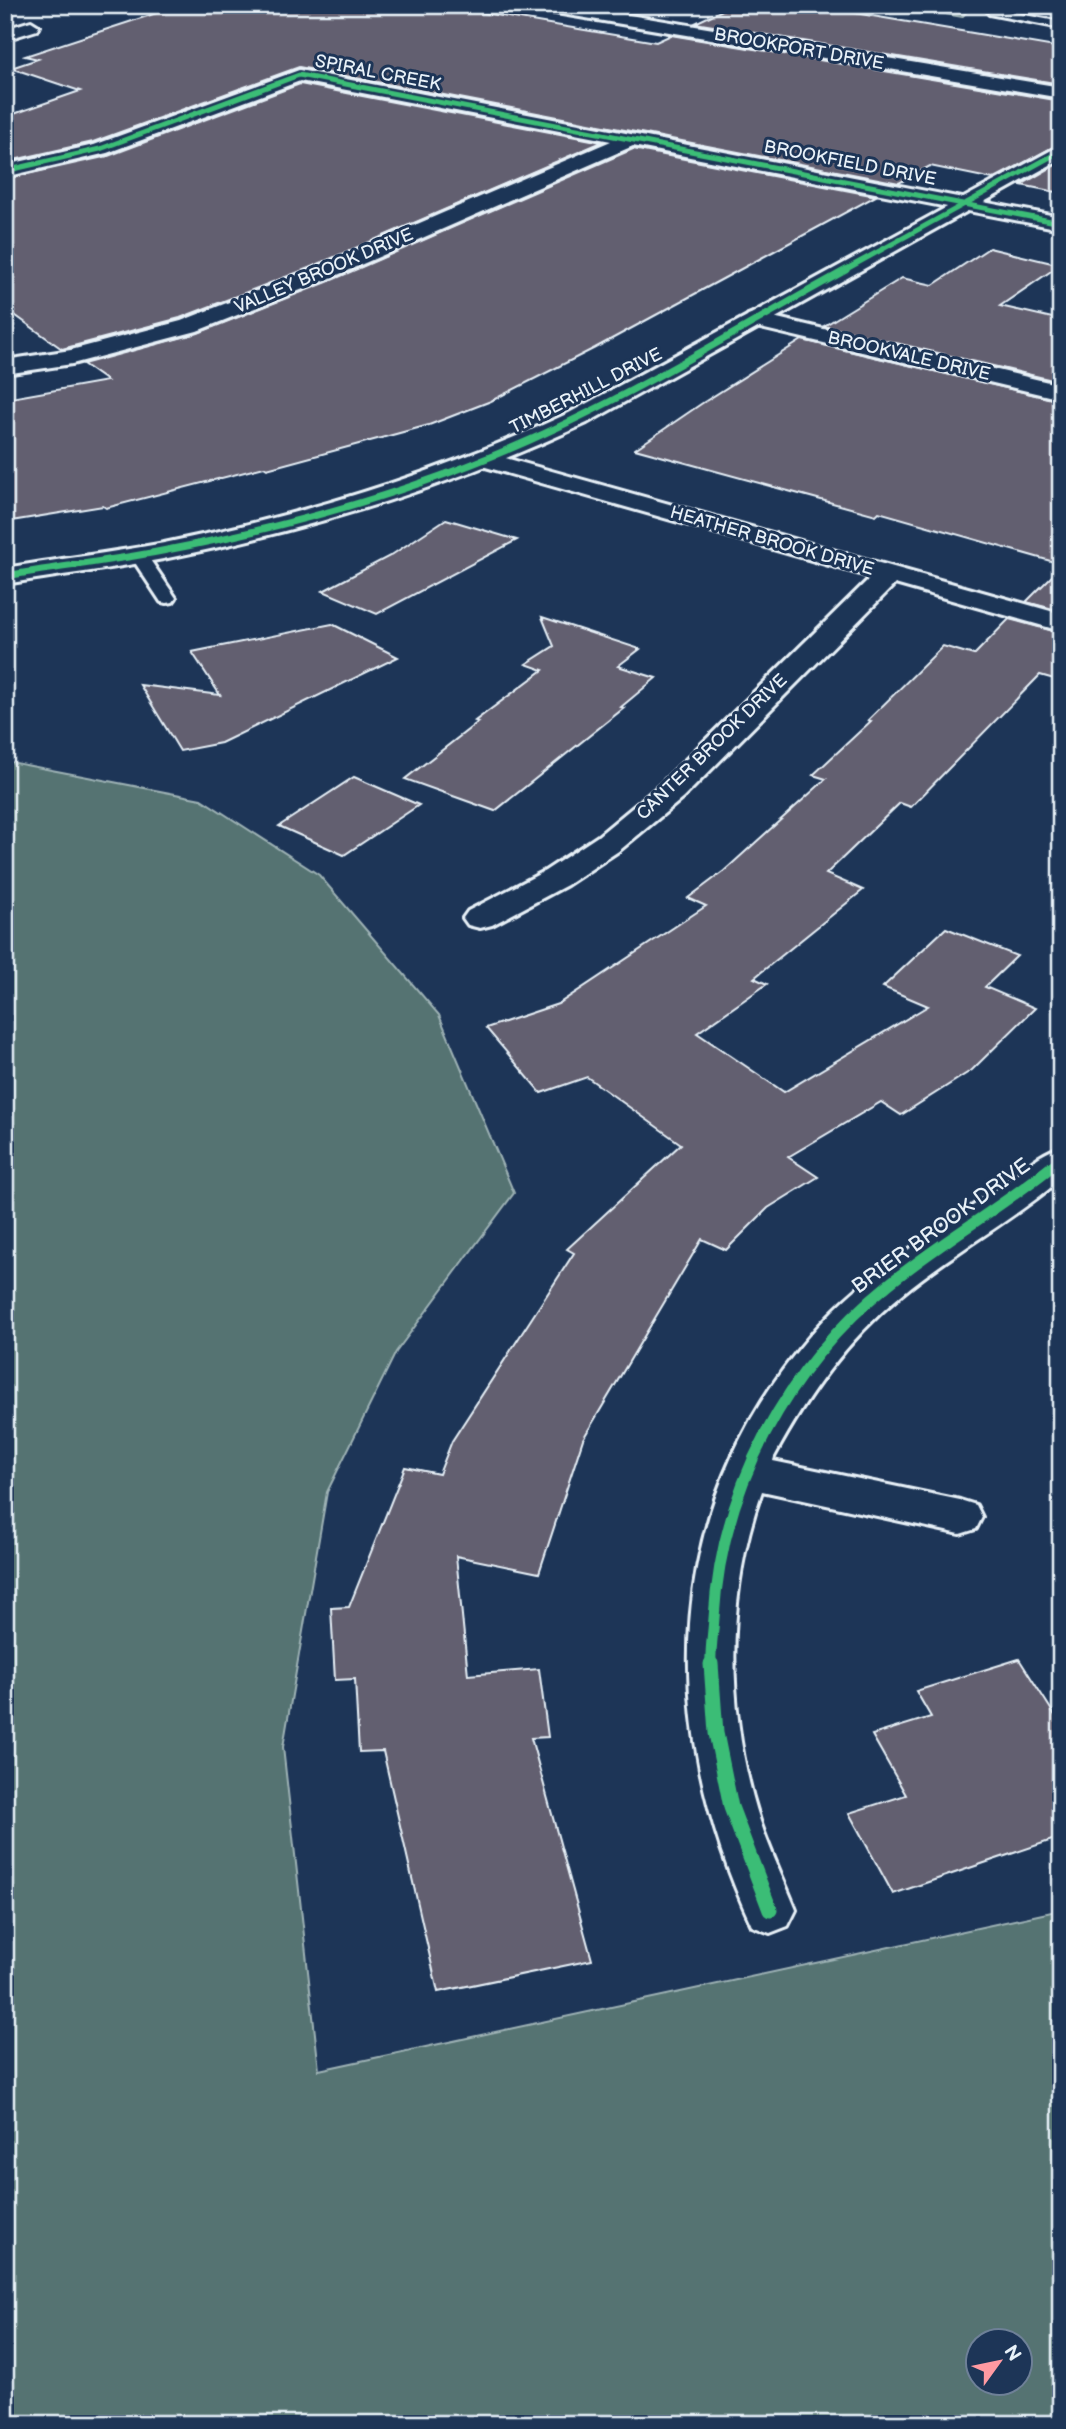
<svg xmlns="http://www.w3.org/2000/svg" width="1066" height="2429" viewBox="0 0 1066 2429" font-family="'Balsamiq Sans',sans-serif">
<rect width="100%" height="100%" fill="#1d3557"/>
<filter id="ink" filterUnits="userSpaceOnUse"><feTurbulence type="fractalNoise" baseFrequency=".0143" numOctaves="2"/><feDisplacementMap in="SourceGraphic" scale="14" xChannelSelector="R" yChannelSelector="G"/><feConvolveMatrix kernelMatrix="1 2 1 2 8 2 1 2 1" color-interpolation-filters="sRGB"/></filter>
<g filter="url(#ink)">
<g fill="#547372" stroke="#9eb2b5" stroke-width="2" fill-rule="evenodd">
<path d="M895,5H973L962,17Z"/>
<path d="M5,761L201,799L319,875L439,1015L514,1193L396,1352L327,1492L283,1747L319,2070L1061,1910V2424H5ZM978,2342H1020V2384H978Z"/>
</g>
<g fill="#625e70" stroke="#e8f1f8" stroke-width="2">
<path d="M181,5H437L656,42L671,35L1061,101V143L993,179L930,166L899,183L299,67L93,142L5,162V117L80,91L11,68L38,59L25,56Z"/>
<path d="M733,5H789L843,11L1061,48V84L695,23Z"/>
<path d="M300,84L602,142L309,268L180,318L62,349L5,308V179L108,156Z"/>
<path d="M633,149L876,196L595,348L491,401L429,425L267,469L264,467L106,508L103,506L5,522V399L107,381L83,364L198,333L327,282Z"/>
<path d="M1061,162V193L1021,185Z"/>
<path d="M989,248L1060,265L1000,306L1061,320V382L824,326L902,278L933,285Z"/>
<path d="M802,340L1061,401V564L879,512L876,515L635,449L701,404Z"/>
<path d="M446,519L517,540L377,614L323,591L390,556Z"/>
<path d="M1061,567V611L1026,602Z"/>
<path d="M542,617L640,649L618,666L656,678L621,707L624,708L495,811L405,779L478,722L475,721L543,670L526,664L554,646Z"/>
<path d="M1009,619L1061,633V681L1040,675L911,807L900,803L826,874L863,890L754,978L767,984L697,1033L784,1092L928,1006L883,987L946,928L1017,956L985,987L1035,1008L972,1070L901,1115L881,1102L788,1157L818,1177L768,1208L726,1250L702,1239L583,1439L539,1573L456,1556L468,1675L539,1669L548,1737L531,1738L592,1960L438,1992L383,1751L359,1752L355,1679L335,1680L331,1608L349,1607L405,1467L439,1474L452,1441L574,1253L567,1249L681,1144L587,1077L541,1093L486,1028L558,1004L706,906L688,898L724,871L826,779L813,775L871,721L868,720L943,646L974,655Z"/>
<path d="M332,624L398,657L221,743L180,751L140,685L220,695L192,652Z"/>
<path d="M354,777L419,805L344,855L279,826Z"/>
<path d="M1019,1659L1061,1725V1837L893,1894L849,1813L906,1795L872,1735L931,1717L916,1691Z"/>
</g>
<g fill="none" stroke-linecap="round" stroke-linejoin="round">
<g stroke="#e8f1f8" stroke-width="6">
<g id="service">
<path d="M993,9L1061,22V28L989,14L988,12Z"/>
<path d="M138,550L144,551L176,598L173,602L167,603L161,602L130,555Z"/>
</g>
</g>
<g stroke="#e8f1f8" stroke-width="6">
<g id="minor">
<path d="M530,5H569L1061,87V98L538,10Z"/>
<path d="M31,21L39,26L37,30L5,40V29Z"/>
<path d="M299,70L1061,217V229L633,146L326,280L197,331L72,364L5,374V360L71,350L181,321L310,270L611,141L300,81L107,153L5,177V165L94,145Z"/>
<path d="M756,313L1061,385V399L748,325L745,320L748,315Z"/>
<path d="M484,452L1061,614V631L895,584L683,798L620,850L567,885L492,925L480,928L468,925L463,918L468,911L545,871L598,836L661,784L871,577L475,464L472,459L475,454Z"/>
<path d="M1061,1147V1179C1011,1222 952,1252 901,1295C845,1342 809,1393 774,1457L773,1461L960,1500L976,1505L982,1517L976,1529L960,1534L762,1491C725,1595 726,1716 760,1821C770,1851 784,1880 796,1910L788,1926L770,1933L752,1926C657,1722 662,1502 816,1329C852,1288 898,1256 943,1226C963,1212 984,1199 1004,1184C1022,1171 1039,1153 1061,1147Z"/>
</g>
</g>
<g stroke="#e8f1f8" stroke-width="6">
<path id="tertiary" d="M1061,145V159L587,423C451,486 309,530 163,559C111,569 58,575 5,584V568C58,559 111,553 164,543C304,515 439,473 569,413Z"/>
</g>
<use href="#service" fill="#1d3557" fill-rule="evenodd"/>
<use href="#minor" fill="#1d3557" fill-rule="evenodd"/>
<use href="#tertiary" fill="#1d3557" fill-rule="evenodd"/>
<g stroke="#1d3557" stroke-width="7">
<g id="cycleway-far3">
<path d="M5,171L100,149L299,75L1061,223"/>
<path d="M843,271L1061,151"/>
</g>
</g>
<g stroke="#1d3557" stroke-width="10">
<path id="cycleway-far2" d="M5,576C57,567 110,561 162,551C287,527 413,492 530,440C639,392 742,327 846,270"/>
</g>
<g stroke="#1d3557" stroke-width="16">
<path id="cycleway-far1" d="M711,1666C710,1650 713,1634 714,1618C721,1488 787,1366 889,1284C944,1239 1006,1205 1061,1159"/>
</g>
<g stroke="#1d3557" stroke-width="19">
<path id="cycleway" d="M711,1664L716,1733L731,1807L770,1910"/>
</g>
<use href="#cycleway-far3" stroke="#3abd76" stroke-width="5"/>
<use href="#cycleway-far2" stroke="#3abd76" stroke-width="7"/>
<use href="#cycleway-far1" stroke="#3abd76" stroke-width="11"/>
<use href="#cycleway" stroke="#3abd76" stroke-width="15"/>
</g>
</g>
<g text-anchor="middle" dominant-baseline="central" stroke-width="6" stroke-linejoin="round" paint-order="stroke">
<g font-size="18" fill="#e8f1f8" stroke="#1d3557">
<text transform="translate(799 49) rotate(10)">BROOKPORT DRIVE</text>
<text transform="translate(378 73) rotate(11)">SPIRAL CREEK</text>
<text transform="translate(850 163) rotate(11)">BROOKFIELD DRIVE</text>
<text transform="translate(324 271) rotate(-23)">VALLEY BROOK DRIVE</text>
<text transform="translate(909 356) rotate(13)">BROOKVALE DRIVE</text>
<text transform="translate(586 391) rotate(-27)">TIMBERHILL DRIVE</text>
<text transform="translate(772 541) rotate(16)">HEATHER BROOK DRIVE</text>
<text transform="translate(712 747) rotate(-44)">CANTER BROOK DRIVE</text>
</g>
<g font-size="21" fill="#e8f1f8" stroke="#1d3557">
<text transform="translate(941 1226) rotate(-36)">BRIER BROOK DRIVE</text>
</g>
</g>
<rect width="1066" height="2429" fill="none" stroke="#1d3557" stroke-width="28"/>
<rect x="14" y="14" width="1038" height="2401" fill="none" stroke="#e8f1f8" stroke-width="2.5" filter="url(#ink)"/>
<g transform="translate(999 2362) rotate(57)"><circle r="33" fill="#1d3557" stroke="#6e8097" stroke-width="2"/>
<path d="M0-5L12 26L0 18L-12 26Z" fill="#ff9aa2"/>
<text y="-10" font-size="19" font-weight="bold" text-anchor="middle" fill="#e8f1f8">N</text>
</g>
</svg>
